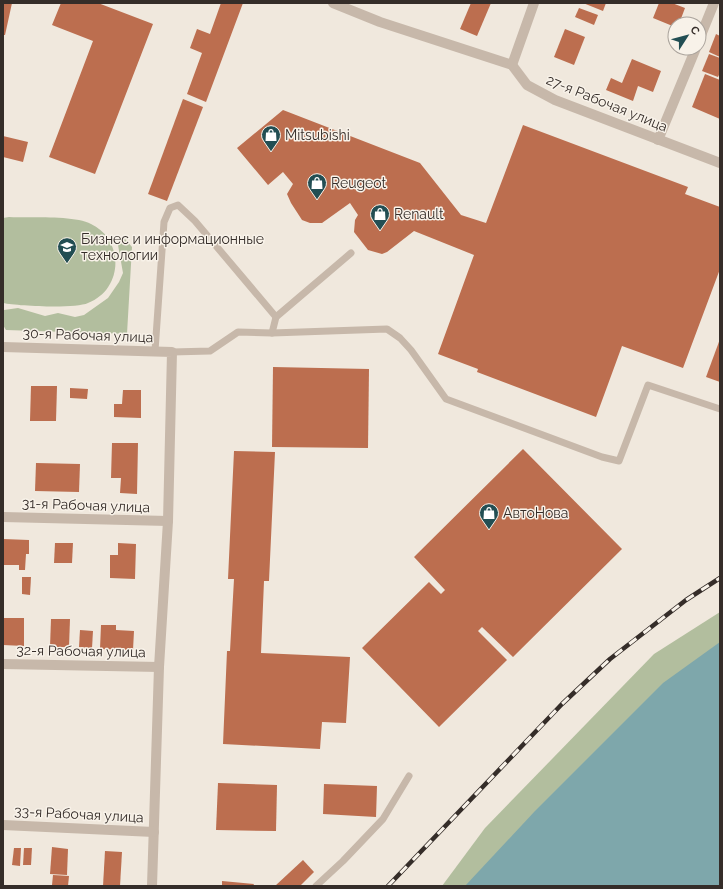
<svg xmlns="http://www.w3.org/2000/svg" width="723" height="889" viewBox="0 0 723 889" font-family="Raleway,sans-serif">
<rect width="100%" height="100%" fill="#f0e8dd"/>
<g fill="#b2be9e">
<path d="M9,217C30,218 74,215 91,224C125,240 123,290 88,303C75,309 18,306 3,303V218Z"/>
<path d="M125,239L132,247L127,334L6,330L3,325L4,310L18,308L45,316L58,313L75,317L84,315L108,298L119,282L123,273L118,245Z"/>
<path d="M720,612V886H442L485,828L654,654Z"/>
</g>
<path fill="#7ea7ab" d="M720,642V886H465L535,811L663,683Z"/>
<g fill="#bc6e4f">
<path d="M3,3H12L5,35H3Z"/>
<path d="M61,3H98L153,24L95,174L49,157L93,41L52,25Z"/>
<path d="M221,3H243L206,102L187,94L202,53L190,48L197,29L210,34Z"/>
<path d="M471,3H491L477,36L460,29Z"/>
<path d="M583,3H606L603,11Z"/>
<path d="M659,3H672L685,8L679,24H675V27L653,18Z"/>
<path d="M579,8L598,15L594,25L575,17Z"/>
<path d="M565,29L585,37L574,65L554,57Z"/>
<path d="M716,34L720,36V57L709,52Z"/>
<path d="M709,54L720,58V73L718,77L702,71Z"/>
<path d="M632,59L661,71L653,92L638,86L633,101L606,90L611,78L622,83Z"/>
<path d="M705,74L720,80V119L692,107Z"/>
<path d="M183,99L203,107L167,201L148,194Z"/>
<path d="M283,110L420,163L461,215L486,223L523,125L688,187L685,194L720,207V269L683,368L622,346L596,417L477,372L478,369L438,354L474,255L414,231L387,252L382,254L368,250L354,232L355,220L358,215L350,203L322,223H310L302,220L291,203L287,194L293,184L283,172L268,185L237,148Z"/>
<path d="M3,136L28,142L23,162L3,157Z"/>
<path d="M720,339V382L706,377Z"/>
<path d="M273,367L369,369L368,448L272,447Z"/>
<path d="M31,386H57L56,421H30Z"/>
<path d="M70,388L88,389L87,399L70,398Z"/>
<path d="M123,390H141V418L114,417V404H122Z"/>
<path d="M112,443H138L137,494L120,493L121,478H111Z"/>
<path d="M523,449L622,549L513,657L482,627L478,631L507,660L439,727L362,648L429,582L441,594L445,590L414,557Z"/>
<path d="M234,451L275,452L269,581H264L261,653L350,657L346,723L322,722L320,749L223,744L227,651H230L234,579H228Z"/>
<path d="M36,463L80,464L79,492L35,491Z"/>
<path d="M3,539L29,540V554H26L25,570H19V565H3Z"/>
<path d="M55,543H73L72,563H54Z"/>
<path d="M118,543L136,544L135,579L110,578V555H118Z"/>
<path d="M22,577H31L30,595L22,594Z"/>
<path d="M3,618H24V646L3,645Z"/>
<path d="M51,619H70L69,647H50Z"/>
<path d="M101,625H116V630L134,631L133,650L100,649Z"/>
<path d="M80,630L93,631L92,648L79,647Z"/>
<path d="M218,783L277,785L276,831L216,830Z"/>
<path d="M324,784L377,786L376,817L323,814Z"/>
<path d="M52,847L68,849L67,875L50,874Z"/>
<path d="M14,848H21L20,866L12,865Z"/>
<path d="M24,848H32L31,865H23Z"/>
<path d="M105,851L122,852L120,886H103Z"/>
<path d="M303,860L314,872L300,886H275Z"/>
<path d="M53,875L69,876L68,886L52,885Z"/>
<path d="M222,881L254,884L253,886H222Z"/>
</g>
<g fill="none" stroke-linecap="round" stroke-linejoin="round">
<g stroke="#c7b8aa" stroke-width="7">
<path d="M272,333L276,317L351,253"/>
<path d="M155,351L164,222L170,208L178,205L195,221L276,317"/>
<path d="M172,352L210,351L238,332L272,333L387,329L400,338L411,350L446,399L602,457L619,461L648,385L720,409"/>
<path d="M316,886L343,861L383,819L409,776"/>
</g>
<g stroke="#c7b8aa" stroke-width="10">
<path d="M333,3L380,22L512,65L527,85L555,100L720,163"/>
<path d="M699,40L714,3"/>
<path d="M512,65L534,3"/>
<path d="M658,140L696,48"/>
<path d="M3,347L172,352L168,521L159,667L152,886"/>
<path d="M3,517L168,521"/>
<path d="M3,664L159,667"/>
<path d="M3,825L154,832"/>
</g>
<g stroke="#352d29" stroke-width="4.5">
<path id="rail" d="M388,886L562,704L610,659L686,600L720,578"/>
</g>
<use href="#rail" stroke="#f8f2e9" stroke-width="3" stroke-dasharray="9" stroke-linecap="butt"/>
</g>
<defs>
<g id="shop-pin" transform="scale(1)"><path d="M0 17L-7.5 6A9.5 9.5 0 1 1 7.5 6Z" fill="#224e53" stroke="#f8f2e9"/><path d="M-5-2.5h2.3a2.7 3.5 0 0 1 5.4 0H5L5.5 6h-11ZM-1.5-2.5h3a1.5 2.3 0 0 0-3 0Z" fill="#fff"/></g>
<g id="school-pin" transform="scale(1)"><path d="M0 17L-7.5 6A9.5 9.5 0 1 1 7.5 6Z" fill="#224e53" stroke="#f8f2e9"/><path d="M0-5L7-2L0 1L-7-2ZM-4 1L0 2.5L4 1V4Q0 6-4 4Z" fill="#fff"/></g>
</defs>
<g fill-rule="evenodd">
<use href="#shop-pin" x="271" y="135"/>
<use href="#shop-pin" x="317" y="183"/>
<use href="#shop-pin" x="380" y="214"/>
<use href="#school-pin" x="67" y="247"/>
<use href="#shop-pin" x="489" y="513"/>
</g>
<g text-anchor="middle" dominant-baseline="central" stroke-width="3" stroke-linejoin="round" paint-order="stroke">
<g font-size="14" fill="#352d29" stroke="#f8f2e9">
<text transform="translate(607 103) rotate(22)">27-я Рабочая улица</text>
<text transform="translate(88 335) rotate(2)">30-я Рабочая улица</text>
<text transform="translate(86 505) rotate(2)">31-я Рабочая улица</text>
<text transform="translate(81 651) rotate(1)">32-я Рабочая улица</text>
<text transform="translate(79 814) rotate(3)">33-я Рабочая улица</text>
</g>
<g font-size="14" fill="#352d29" stroke="#f8f2e9" text-anchor="start">
<text x="285" y="135">Mitsubishi</text>
<text x="331" y="183">Reugeot</text>
<text x="394" y="214">Renault</text>
<text x="81" y="239">Бизнес и информационные<tspan x="81" dy="16">технологии</tspan></text>
<text x="503" y="513">АвтоНова</text>
</g>
</g>
<rect width="723" height="889" fill="none" stroke="#352d29" stroke-width="8"/>
<g transform="translate(687 36) rotate(54)"><circle r="19" fill="#f8f2e9" stroke="#aaa39c"/>
<path d="M0-3L7 15L0 10L-7 15Z" fill="#224e53"/>
<text y="-6" font-size="11" font-weight="bold" text-anchor="middle" fill="#352d29">С</text>
</g>
</svg>
